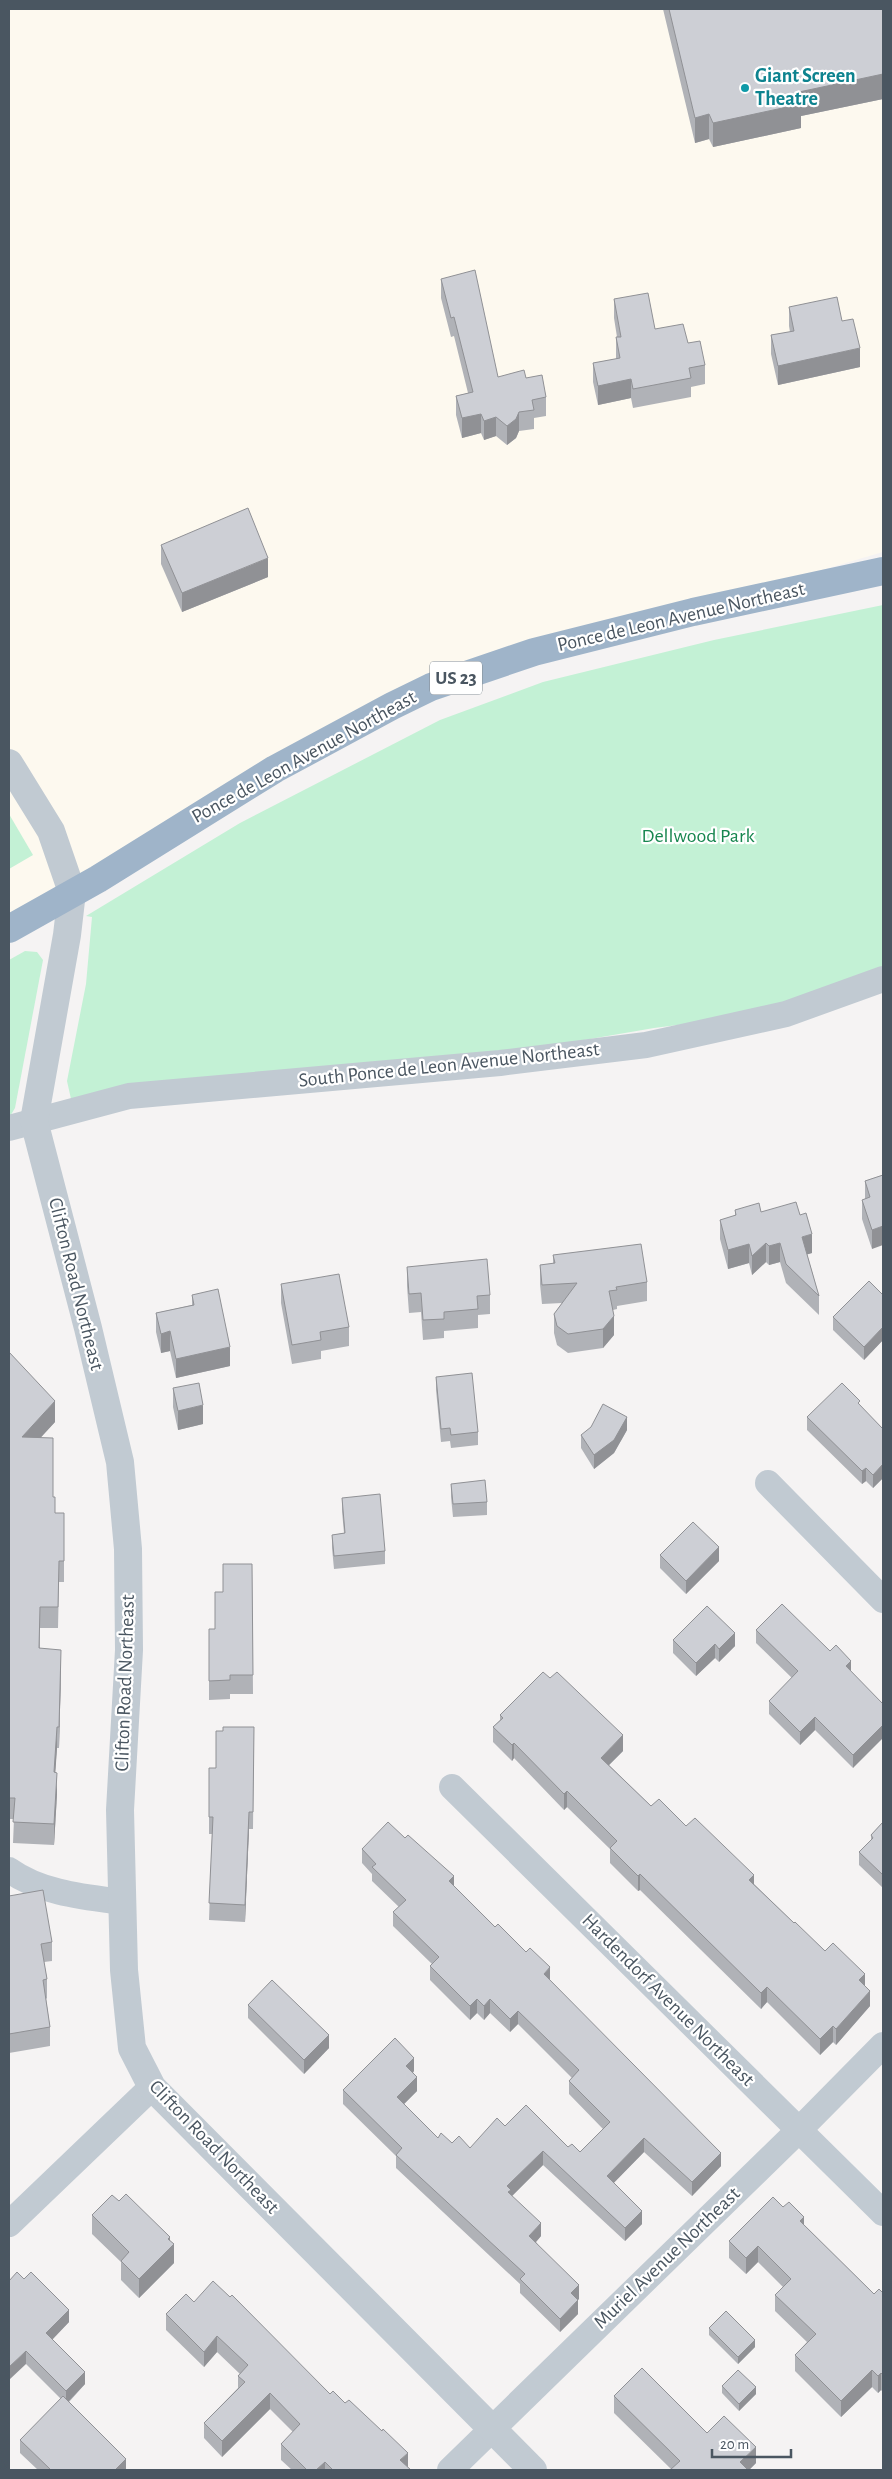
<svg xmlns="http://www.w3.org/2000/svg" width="892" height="2479" viewBox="0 0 892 2479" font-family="'Alegreya Sans',sans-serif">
<rect width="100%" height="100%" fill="#f5f3f3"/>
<path fill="#fdf9ef" d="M9,9H883V552L590,638L411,696L9,929Z"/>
<g fill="#c3f1d5">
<path d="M883,605V971L749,1016L654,1028L526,1050L71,1099L67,1081L86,984L92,917L86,916L240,823L440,720L543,682L714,640Z"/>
<path d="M9,814L33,855L9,869Z"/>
<path d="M25,951L37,952L43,960L15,1108L9,1118V960Z"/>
</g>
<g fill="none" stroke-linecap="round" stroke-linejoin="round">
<g stroke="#c1cad2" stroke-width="26">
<path d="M9,1128L129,1096L500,1063L646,1045L786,1014L883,979"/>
<path d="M768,1483L883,1600"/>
<path d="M452,1787L883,2213"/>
<path d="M9,1870C41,1893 84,1897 122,1902"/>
<path d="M9,2224L152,2087"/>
<path d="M450,2470L799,2130L883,2045"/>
</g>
<path stroke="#c1cad2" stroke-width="28" d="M9,763L51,831L72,892L67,935L34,1121L88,1328L120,1462L128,1549L129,1650L120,1810L124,1970L132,2048L152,2087L533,2470"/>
<path stroke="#9fb4c9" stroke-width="28" d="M9,929L98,879L275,769L392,706L431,687L534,652L693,612L883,571"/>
</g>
<g fill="#b0b2b7">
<path d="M663,9H883V99L801,116V128L713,147L709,139L695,143Z"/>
<path d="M441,279L498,377L526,378L546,397V416L534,418V429L519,431L516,438L507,445L496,436L484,440L481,433L462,438L456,415V396L468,393L454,336L451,337L441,298Z"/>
<path d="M614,299L655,329L688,343L705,365V384L691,387V397L633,408L631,398L598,405L593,382V363L616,359V337H617L614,318Z"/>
<path d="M789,307L860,367L778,385L771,354V335L790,332L789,326Z"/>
<path d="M161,545L268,577L182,612L161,564Z"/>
<path d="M883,1175L872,1249L862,1219V1200L865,1199V1181Z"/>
<path d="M735,1210L761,1212L812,1253L807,1254L819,1296V1315L786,1283L780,1262L769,1265L766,1262L752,1275L749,1263L728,1269L720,1239V1220L735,1216Z"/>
<path d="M553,1255L647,1282V1301L617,1306V1309L613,1310L614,1335L603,1348L568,1353L557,1345L554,1333V1314L562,1303L542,1304L540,1284V1265L553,1264Z"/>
<path d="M407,1267L490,1295V1314L478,1315V1328L444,1331V1338L423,1340L421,1312L409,1313L407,1286Z"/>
<path d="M281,1284L349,1327V1346L321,1351V1359L292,1364L281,1303Z"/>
<path d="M192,1295L230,1366L176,1378L170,1351L161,1353L156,1332V1313L192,1305Z"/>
<path d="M883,1295V1340L864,1360L833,1330V1317Z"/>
<path d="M9,1352L55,1422L41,1437L53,1497L55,1513H64V1582H59L58,1628H40V1648L61,1671L59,1748H57L55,1772L57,1794L54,1845L13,1843L14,1819H9Z"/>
<path d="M436,1377L478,1432V1445L451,1448L450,1441L441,1442L436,1390Z"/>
<path d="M173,1388L203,1424L178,1430L173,1407Z"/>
<path d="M860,1406L883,1429V1478L873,1488L866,1481L862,1484L807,1430V1417Z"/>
<path d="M627,1430L614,1453L594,1469L581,1448V1435Z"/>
<path d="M451,1484L487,1502V1515L453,1517L451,1497Z"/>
<path d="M342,1498L385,1551V1564L334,1569L332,1548V1535L344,1533L342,1511Z"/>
<path d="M660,1555L719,1561L686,1594L660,1568Z"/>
<path d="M252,1564L253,1694H230V1699L209,1700V1629H215L223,1592Z"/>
<path d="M756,1630L830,1651L883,1704L853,1768L815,1730L800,1745L769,1714V1701L792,1678L756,1643Z"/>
<path d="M673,1640L735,1646L719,1662L715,1658L696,1676L673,1653Z"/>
<path d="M500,1715L623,1751L609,1765L651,1806L686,1826L754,1884L794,1923L865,1986L870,2006L836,2045L833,2042L820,2055L767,2002L761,2009L640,1890L638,1891L610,1863V1849L567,1807L564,1810L514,1758L512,1761L493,1742V1727L500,1720Z"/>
<path d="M254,1727L253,1829H249L245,1922L209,1920L212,1834H209V1768H216L223,1731Z"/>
<path d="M883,1822V1888L859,1865V1852L871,1840V1835Z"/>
<path d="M362,1849L454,1886L550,1981L721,2166L692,2196L644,2152L613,2183L642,2224L625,2241L543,2165L512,2196L541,2236L536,2242L579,2299L577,2300L578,2314L560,2332L520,2293V2284L396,2168V2156L343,2104V2090L414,2071L413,2073L417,2091L404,2104L438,2138L452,2143L470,2148L505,2126L568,2147L580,2152L603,2129L569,2094V2081L572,2078L518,2024L510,2032L490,2013L484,2020L477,2013L470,2020L430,1980V1966L432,1964L393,1926V1912L399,1907L372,1881V1874L362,1863Z"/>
<path d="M9,1896L52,1942V1961L44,1962L47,1979V1998L46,1999L50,2027V2046L9,2053Z"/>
<path d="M248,2005L329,2048L304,2074L248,2018Z"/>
<path d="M119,2201L170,2240L174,2263L139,2298L121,2280V2262L92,2234V2215Z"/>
<path d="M783,2207L804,2225L874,2294L883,2293V2392L881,2390L878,2393L872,2387L841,2417L795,2371V2355L807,2342L775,2311V2295L783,2287L758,2262L746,2274L729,2258V2241Z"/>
<path d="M9,2281L69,2322L52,2340L85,2384L69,2402L126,2470H38L20,2453V2440L61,2399L26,2364Z"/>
<path d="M194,2302L330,2394L411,2470H292L281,2460V2444L293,2432L270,2409L222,2457L204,2438V2423L238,2388V2376L240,2374L217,2352L204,2367L166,2330V2314Z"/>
<path d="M709,2328L755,2347L738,2364L709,2335Z"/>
<path d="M722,2386L756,2394L739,2411L722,2393Z"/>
<path d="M614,2396L707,2433L756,2463L749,2470H670L671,2469L614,2413Z"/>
</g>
<g fill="#909195">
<path d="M883,74V99L801,116V128L713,147V123L799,92Z"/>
<path d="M709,114V139L695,143V118Z"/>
<path d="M860,348V367L778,385V366Z"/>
<path d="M631,379V398L598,405V386Z"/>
<path d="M519,412V431L516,438L507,445V426Z"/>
<path d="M481,414V433L462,438V418Z"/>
<path d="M496,417V436L484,440V421Z"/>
<path d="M268,558V577L182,612V593Z"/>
<path d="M883,1226V1245L872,1249V1230Z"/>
<path d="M812,1234V1253L802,1256V1237Z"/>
<path d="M766,1243V1262L752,1275V1256Z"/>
<path d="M780,1243V1262L769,1265V1246Z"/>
<path d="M749,1244V1263L728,1269V1250Z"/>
<path d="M614,1316V1335L603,1348V1329Z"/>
<path d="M883,1327V1340L864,1360V1347Z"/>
<path d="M170,1331V1351L161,1353V1334Z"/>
<path d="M230,1347V1366L176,1378V1359Z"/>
<path d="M55,1401V1422L22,1458V1437Z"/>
<path d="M203,1405V1424L178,1430V1411Z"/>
<path d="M627,1417V1430L614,1453L594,1469V1455Z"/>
<path d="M883,1464V1478L873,1488V1475Z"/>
<path d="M866,1468V1481L862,1484V1471Z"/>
<path d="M719,1547V1561L686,1594V1581Z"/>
<path d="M735,1633V1646L719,1662V1649Z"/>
<path d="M715,1644V1658L696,1676V1663Z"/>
<path d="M61,1650V1671L59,1748V1727Z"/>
<path d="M851,1661V1674L846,1666Z"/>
<path d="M815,1717V1730L800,1745V1732Z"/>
<path d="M883,1725V1738L853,1768V1755Z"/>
<path d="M57,1727V1748L54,1793V1772Z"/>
<path d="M623,1735V1751L601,1773V1758Z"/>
<path d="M514,1743V1758L512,1761V1745Z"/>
<path d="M57,1773V1794L54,1845V1824Z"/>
<path d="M567,1791V1807L564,1810V1794Z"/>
<path d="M249,1812V1829L245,1922V1905Z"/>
<path d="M640,1874V1890L638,1891V1876Z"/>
<path d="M754,1875V1890L749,1880Z"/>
<path d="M454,1876V1890L449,1881Z"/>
<path d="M550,1967V1981L544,1974Z"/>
<path d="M865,1974V1990L859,1980Z"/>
<path d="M767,1987V2002L761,2009V1993Z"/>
<path d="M870,1991V2006L836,2045V2029Z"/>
<path d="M477,1999V2013L470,2020V2006Z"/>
<path d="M490,1999V2013L484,2020V2006Z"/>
<path d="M518,2011V2024L510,2032V2019Z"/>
<path d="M833,2026V2042L820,2055V2039Z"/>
<path d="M329,2035V2048L304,2074V2060Z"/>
<path d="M414,2058V2071L406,2080V2066Z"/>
<path d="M417,2077V2091L397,2111V2097Z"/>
<path d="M644,2138V2152L607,2190V2176Z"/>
<path d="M543,2151V2165L511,2197V2204L507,2186Z"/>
<path d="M721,2153V2166L692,2196V2182Z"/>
<path d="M642,2211V2224L625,2241V2228Z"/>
<path d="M804,2217V2234L800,2221Z"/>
<path d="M541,2223V2236L529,2250V2236Z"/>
<path d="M170,2237V2248L174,2244V2263L139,2298V2279Z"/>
<path d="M758,2246V2262L746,2274V2258Z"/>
<path d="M579,2285V2299L571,2307V2293Z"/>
<path d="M578,2300V2314L560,2332V2319Z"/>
<path d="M69,2310V2322L46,2346V2333Z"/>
<path d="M217,2336V2352L204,2367V2352Z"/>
<path d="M755,2340V2347L738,2364V2357Z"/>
<path d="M26,2351V2364L9,2380V2367Z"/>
<path d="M872,2370V2387L841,2417V2401Z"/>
<path d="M85,2372V2384L66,2404V2391Z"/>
<path d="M881,2373V2390L878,2393V2376Z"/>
<path d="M756,2387V2394L739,2411V2404Z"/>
<path d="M270,2393V2409L222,2457V2441Z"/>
<path d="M756,2447V2463L749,2470H740V2462Z"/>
<path d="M408,2453V2468L400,2460Z"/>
<path d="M126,2459V2470H115Z"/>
<path d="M325,2462V2470H316Z"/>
</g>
<g fill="#cdcfd5" stroke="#909195">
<path d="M669,9H883V74L799,92L801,104L713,123L709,114L695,118Z"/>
<path d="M475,270L498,377L524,370L526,378L542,375L546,397L532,400L534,410L519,412L516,419L507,426L496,417L484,421L481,414L462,418L456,396L473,392L454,317L451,318L441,279Z"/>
<path d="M648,293L655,329L683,324L688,343L700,341L705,365L689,368L691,378L633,389L631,379L598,386L593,363L620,358L616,337H621L614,299Z"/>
<path d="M837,297L842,321L853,319L860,348L778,366L771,335L794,331L789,307Z"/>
<path d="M248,508L268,558L182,593L161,545Z"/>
<path d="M883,1175V1226L872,1230L862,1200L870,1197L865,1181Z"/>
<path d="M796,1202L800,1215L806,1213L812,1234L802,1237L819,1296L786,1264L780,1243L769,1246L766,1243L752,1256L749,1244L728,1250L720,1220L736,1215L735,1210L759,1203L761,1212Z"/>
<path d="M641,1244L647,1282L616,1287L617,1290L609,1291L614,1316L603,1329L568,1334L557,1326L554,1314L577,1283L542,1285L540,1265L555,1263L553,1255Z"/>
<path d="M487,1259L490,1295L477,1296L478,1309L444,1312V1319L423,1320L421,1293L409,1294L407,1267Z"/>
<path d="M339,1274L349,1327L320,1332L321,1340L292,1345L281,1284Z"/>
<path d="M869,1281L883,1295V1327L864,1347L833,1317Z"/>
<path d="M218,1289L230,1347L176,1359L170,1331L161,1334L156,1313L194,1305L192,1295Z"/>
<path d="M9,1352L55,1401L22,1437L53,1438V1497H55V1513H64V1561H59L58,1607H40L39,1648L61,1650L59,1727H57L54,1772L57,1773L54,1824L13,1822L15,1798H9Z"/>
<path d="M472,1373L478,1432L451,1435L450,1428L441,1429L436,1377Z"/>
<path d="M199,1383L203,1405L178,1411L173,1388Z"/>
<path d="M842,1383L860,1401L858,1403L883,1429V1464L873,1475L866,1468L862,1471L807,1417Z"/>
<path d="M603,1404L627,1417L614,1440L594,1455L581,1435L591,1427Z"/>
<path d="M485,1480L487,1502L453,1504L451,1484Z"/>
<path d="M380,1494L385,1551L334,1556L332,1535L345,1533L342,1498Z"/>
<path d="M693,1522L719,1547L686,1581L660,1555Z"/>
<path d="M223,1564H252L253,1675H230V1680L209,1681V1629H215V1592H223Z"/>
<path d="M782,1604L830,1651L836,1645L851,1661L846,1666L883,1704V1725L853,1755L815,1717L800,1732L769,1701L798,1671L756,1630Z"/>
<path d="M707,1606L735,1633L719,1649L715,1644L696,1663L673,1640Z"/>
<path d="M543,1672L550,1678L557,1672L623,1735L601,1758L651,1806L659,1799L686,1826L695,1818L754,1875L749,1880L794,1923L795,1922L825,1951L833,1943L865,1974L859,1980L870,1991L836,2029L833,2026L820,2039L767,1987L761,1993L640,1874L638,1876L610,1848L617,1841L567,1791L564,1794L514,1743L512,1745L493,1727L503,1718L500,1715Z"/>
<path d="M223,1727H254L253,1812H249L245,1905L209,1903L213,1817H209V1768H216V1731H223Z"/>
<path d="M388,1822L405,1838L408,1835L454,1876L449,1881L495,1927L498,1924L526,1952L530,1948L550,1967L544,1974L721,2153L692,2182L644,2138L607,2176L642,2211L625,2228L543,2151L507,2186L511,2190L508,2192L541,2223L529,2236L579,2285L571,2293L578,2300L560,2319L520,2279L525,2274L396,2155L402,2148L343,2090L395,2038L414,2058L406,2066L417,2077L397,2097L438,2138L441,2133L452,2143L459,2136L470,2148L497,2118L505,2126L526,2105L568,2147L572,2144L580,2152L610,2122L569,2081L579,2070L518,2011L510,2019L490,1999L484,2006L477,1999L470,2006L430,1966L439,1957L393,1912L406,1900L372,1867L376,1864L362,1849Z"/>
<path d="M883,1822V1875L859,1852L873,1838L871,1835Z"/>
<path d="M43,1890L52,1942L41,1944L47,1979L43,1980L50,2027L9,2034V1896Z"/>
<path d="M272,1980L329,2035L304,2060L248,2005Z"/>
<path d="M126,2194L170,2237L168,2239L174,2244L139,2279L121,2261L129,2252L92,2215L112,2195L119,2201Z"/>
<path d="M773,2197L783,2207L789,2202L804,2217L800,2221L874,2294L879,2289L883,2293V2375L881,2373L878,2376L872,2370L841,2401L795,2355L816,2334L775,2295L791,2279L758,2246L746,2258L729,2241Z"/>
<path d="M17,2272L24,2279L31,2272L69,2310L46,2333L85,2372L66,2391L26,2351L9,2367V2281Z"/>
<path d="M213,2281L230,2297L232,2295L330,2394L333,2391L345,2403L349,2400L382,2431L383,2429L408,2453L400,2460L411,2470H333L325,2462L316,2470H307L281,2444L300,2424L270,2393L222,2441L204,2423L245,2382L238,2376L248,2365L217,2336L204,2352L166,2314L186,2294L194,2302Z"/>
<path d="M726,2311L755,2340L738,2357L709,2328Z"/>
<path d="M642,2368L707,2433L724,2416L756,2447L740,2462L748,2470H670L680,2461L614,2396Z"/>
<path d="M738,2370L756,2387L739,2404L722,2386Z"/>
<path d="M63,2396L126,2459L115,2470H51L20,2440Z"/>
</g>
<circle fill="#0f9aa8" stroke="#fff" stroke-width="2" cx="745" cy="88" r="5"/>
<g text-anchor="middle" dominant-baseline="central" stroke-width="4.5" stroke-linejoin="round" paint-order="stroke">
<rect fill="#fff" stroke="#808990" stroke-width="1" x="430" y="661.5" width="52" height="33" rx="4"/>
<g font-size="19" font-weight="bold" fill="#4a5661">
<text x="456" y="678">US 23</text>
</g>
<g font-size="20" font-weight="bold" fill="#0d838f" stroke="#fff" text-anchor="start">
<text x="755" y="76">Giant Screen<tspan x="755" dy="23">Theatre</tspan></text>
</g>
<g font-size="20" fill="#4a5661" stroke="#fff">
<text transform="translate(681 617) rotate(-13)">Ponce de Leon Avenue Northeast</text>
<text transform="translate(304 757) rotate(-29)">Ponce de Leon Avenue Northeast</text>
<text transform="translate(449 1065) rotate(-6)">South Ponce de Leon Avenue Northeast</text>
<text transform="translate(76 1284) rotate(76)">Clifton Road Northeast</text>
<text transform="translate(125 1683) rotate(-88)">Clifton Road Northeast</text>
<text transform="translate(668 2000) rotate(45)">Hardendorf Avenue Northeast</text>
<text transform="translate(214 2147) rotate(46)">Clifton Road Northeast</text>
<text transform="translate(667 2258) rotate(-44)">Muriel Avenue Northeast</text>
</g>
<g font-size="20" fill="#17864f" stroke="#fff">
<text x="698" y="836">Dellwood Park</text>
</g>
</g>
<rect width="892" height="2479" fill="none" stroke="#4a5661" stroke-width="20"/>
<path d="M712 2449v8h79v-8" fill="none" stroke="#4a5661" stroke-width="2.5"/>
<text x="720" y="2449" font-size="15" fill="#4a5661" stroke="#ffffff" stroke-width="4" paint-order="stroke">20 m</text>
</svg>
